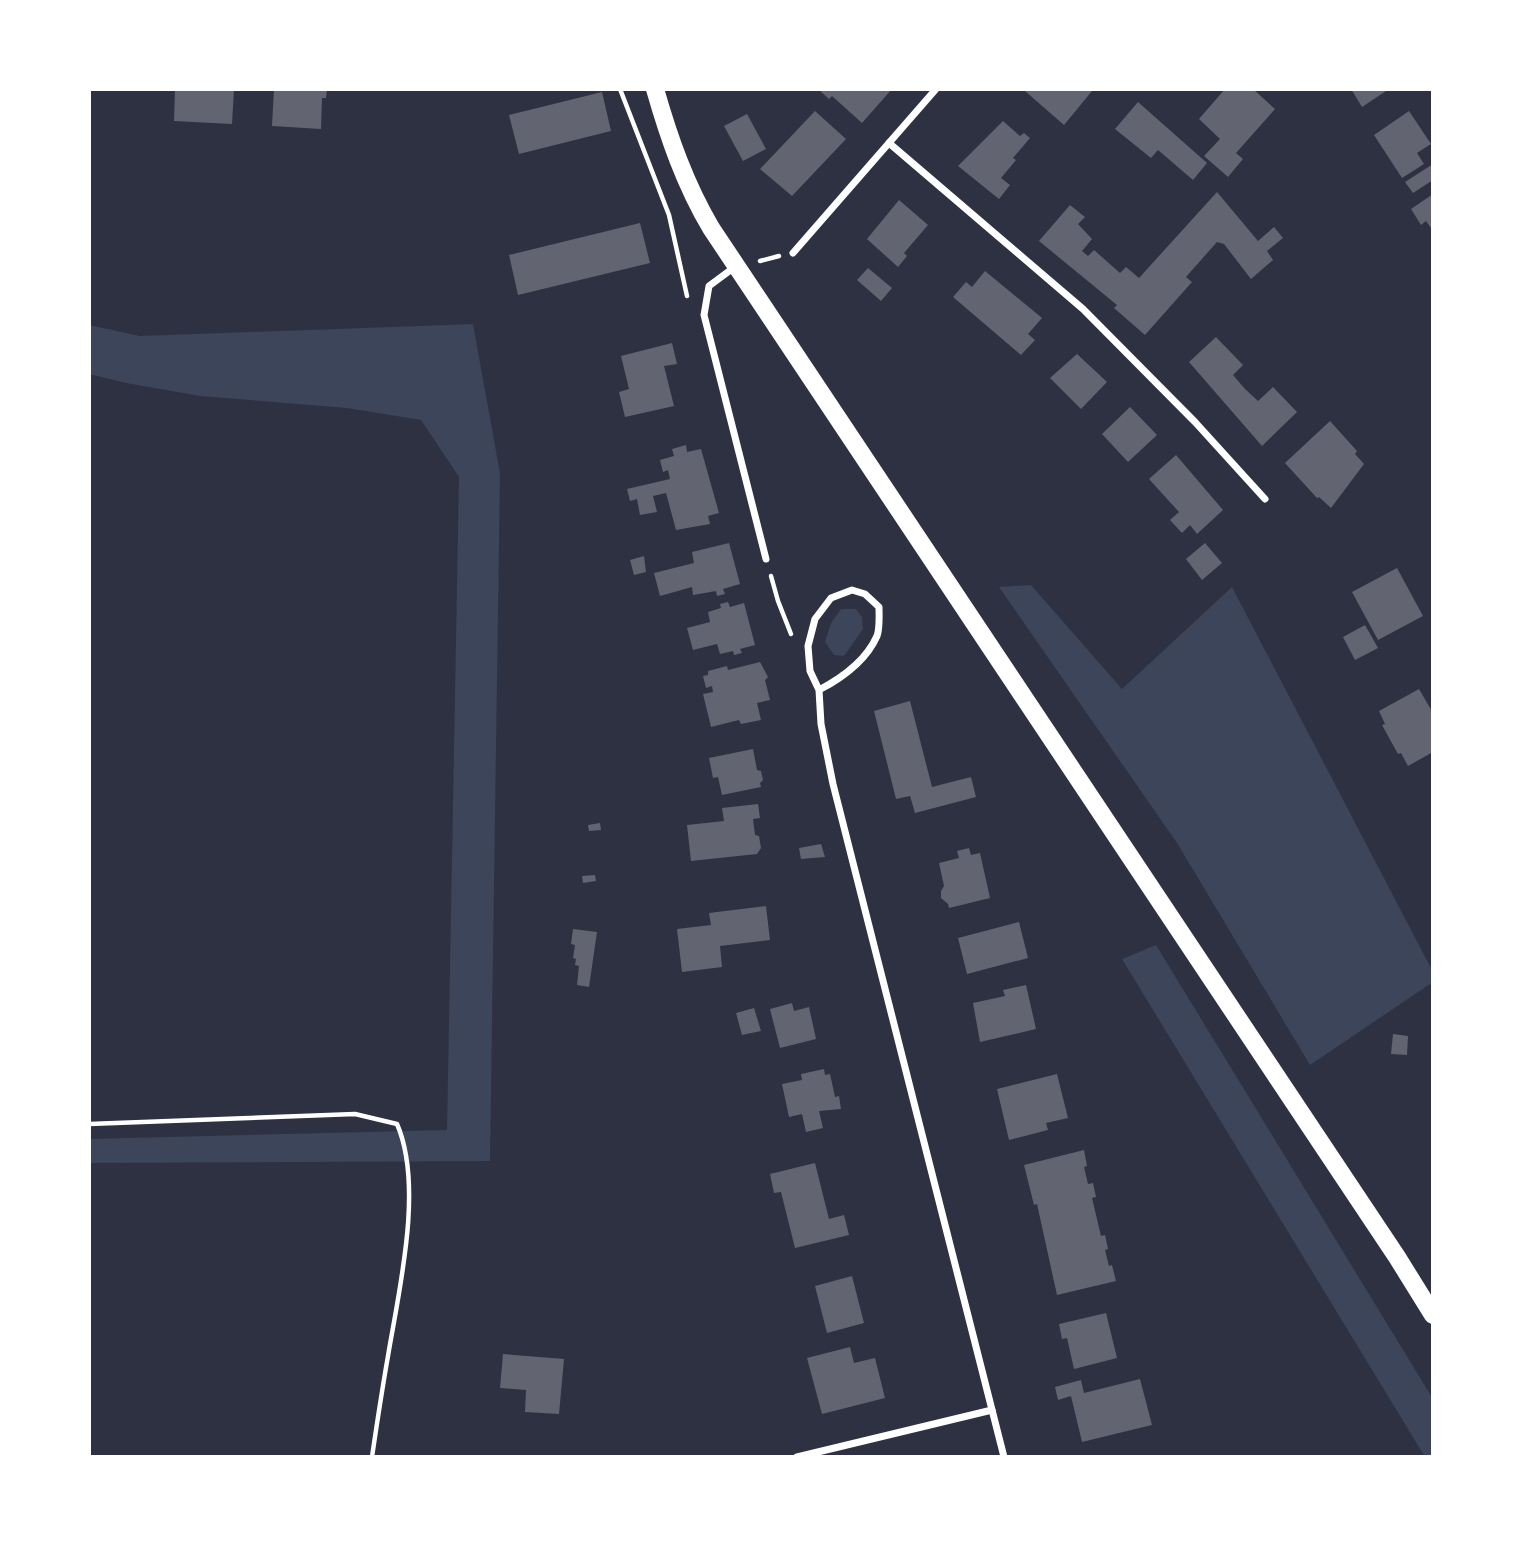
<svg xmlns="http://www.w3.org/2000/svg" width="1522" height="1546" viewBox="0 0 1522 1546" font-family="'Playfair Display',serif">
<rect width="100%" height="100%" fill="#2d3142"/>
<g fill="#3c4559">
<path d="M473,324L500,473L490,1161L89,1163V1139L447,1130L459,477L421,420L347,408L200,396L126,383L89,374V325L140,336Z"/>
<path d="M1031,585L1122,689L1232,587L1433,972V982L1310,1065L1177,843L999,587Z"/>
<path d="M841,609H856L862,617L863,629L844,656L834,655L825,642L831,623Z"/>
<path d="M1156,945L1433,1399V1457H1425L1122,959Z"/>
</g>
<g fill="#626471">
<path d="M175,89H234L232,124L174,121Z"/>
<path d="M274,89H327L326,98H322L321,129L272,126Z"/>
<path d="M818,89H892L862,123L832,96L829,99Z"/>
<path d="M1027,89H1090L1092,91L1064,125L1025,91Z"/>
<path d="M1225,89H1253L1275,109L1236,153L1243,159L1228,177L1204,156L1220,139L1199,119Z"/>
<path d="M1351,89H1389L1362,107Z"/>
<path d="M602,92L611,131L519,154L509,115Z"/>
<path d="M1138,102L1207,163L1193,180L1158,150L1151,158L1115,129Z"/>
<path d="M815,111L846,139L792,196L760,169Z"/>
<path d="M1409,111L1431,144L1417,153L1424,164L1402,178L1374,135Z"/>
<path d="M747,114L766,149L743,161L724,126Z"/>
<path d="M1003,121L1020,136L1024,133L1030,138L1013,158L1016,160L1001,178L1010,185L999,199L958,166Z"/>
<path d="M1433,164V180L1413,193L1405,182Z"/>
<path d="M1217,192L1258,241L1274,227L1283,238L1267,251L1273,260L1251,279L1224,244L1217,242L1186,277L1192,282L1145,335L1114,308L1117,305L1039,241L1070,205L1085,217L1078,224L1092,239L1082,251L1088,256L1094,250L1120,273L1126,267L1139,278Z"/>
<path d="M1433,194V231L1426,221L1421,225L1411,209Z"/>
<path d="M899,200L928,225L904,253L907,256L898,267L867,239Z"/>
<path d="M640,223L650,263L518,295L509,255Z"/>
<path d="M868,268L892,288L881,301L857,280Z"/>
<path d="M985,271L1042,318L1028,334L1035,340L1021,355L953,297L966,282L972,287Z"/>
<path d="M1216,337L1243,365L1233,375L1245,389L1258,401L1273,387L1297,412L1262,446L1189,362Z"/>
<path d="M672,343L677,364L664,366L674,406L625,417L619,392L629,389L621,356Z"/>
<path d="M1077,354L1107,382L1081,409L1050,378Z"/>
<path d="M1130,407L1157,435L1128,462L1102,434Z"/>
<path d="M1330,421L1357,451L1355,454L1364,464L1331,508L1319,497L1317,498L1285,463Z"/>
<path d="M686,445L687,452L701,449L719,513L708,516L710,524L676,530L666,493L653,496L657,512L640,515L637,499L630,501L627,489L670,479L668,470L663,472L660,460L674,456L672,449Z"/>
<path d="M1176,455L1223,510L1197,534L1190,525L1182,533L1170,520L1179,512L1149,479Z"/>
<path d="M729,543L740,584L723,589L725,594L717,596L716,591L693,595L692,587L660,596L654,573L694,563L692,552Z"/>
<path d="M1205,543L1222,563L1202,580L1186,559Z"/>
<path d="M644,556L646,572L634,575L630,560Z"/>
<path d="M1397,568L1423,616L1378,640L1352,592Z"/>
<path d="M728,602L730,607L744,603L755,645L740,649L742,653L734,655L733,651L720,654L717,644L693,650L687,628L710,622L708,612L721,608L720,604Z"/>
<path d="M1365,625L1378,648L1355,660L1343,637Z"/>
<path d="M760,662L768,677L765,680L770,700L757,703L761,720L741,724L739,720L711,727L703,694L713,692L712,686L706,688L703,676L708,675V671L727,666L728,670Z"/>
<path d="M1419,689L1433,713V752L1408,766L1401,753L1398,754L1382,725L1385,724L1379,711Z"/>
<path d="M910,701L932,787L971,777L976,797L915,813L910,796L896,799L874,711Z"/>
<path d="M753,749L757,770L761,771L763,780L760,783L761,787L722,795L718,777L713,778L709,758Z"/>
<path d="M758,804L760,818L753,819L755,835L759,836L761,848L757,854L691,861L687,825L724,821L722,808Z"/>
<path d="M600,823L601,830L589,831L588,825Z"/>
<path d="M821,844L825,857L801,859L799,848Z"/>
<path d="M969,848L971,855L980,853L990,898L949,908L948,904L941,898V891L944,886L939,863L959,858L957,851Z"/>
<path d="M595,875L596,881L583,883L582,876Z"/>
<path d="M766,906L770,940L720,946L722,967L682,972L677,929L711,925L709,913Z"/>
<path d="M1019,922L1028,958L967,974L958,938Z"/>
<path d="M573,929L597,932L589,987L577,985L579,966L575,965L576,959L573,958L575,945L571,944Z"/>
<path d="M1026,985L1036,1029L980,1042L973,1003L1005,996L1003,990Z"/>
<path d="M792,1003L794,1011L809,1007L816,1039L780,1048L770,1009Z"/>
<path d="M754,1008L761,1031L742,1035L736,1013Z"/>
<path d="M1393,1034L1408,1036L1407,1055L1391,1054Z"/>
<path d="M824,1069L825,1075L830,1074L835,1097L839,1096L841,1109L819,1111L823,1128L806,1132L802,1114L789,1117L782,1084L802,1080L801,1074Z"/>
<path d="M1057,1074L1068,1118L1046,1123L1048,1130L1009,1140L997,1089Z"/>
<path d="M1084,1150L1087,1166L1084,1167L1088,1184L1093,1183L1096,1197L1092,1198L1101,1236L1105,1235L1108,1249L1105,1250L1109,1266L1112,1265L1116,1281L1057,1295L1037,1204L1034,1205L1024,1165Z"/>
<path d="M815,1163L829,1219L844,1215L849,1235L795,1248L781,1192L774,1193L770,1174Z"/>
<path d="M852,1276L864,1323L827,1333L815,1286Z"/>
<path d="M1106,1313L1117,1358L1074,1369L1067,1338L1062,1339L1059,1324Z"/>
<path d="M850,1347L854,1363L875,1358L885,1398L822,1414L807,1358Z"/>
<path d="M503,1354L564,1359L559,1414L525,1412L526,1390L500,1388Z"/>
<path d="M1140,1379L1152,1425L1082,1442L1071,1396L1058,1400L1055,1387L1081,1380L1084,1393Z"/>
</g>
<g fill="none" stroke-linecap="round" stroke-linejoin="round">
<g stroke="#fff" stroke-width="4.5">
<path d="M620,89L669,215L687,296"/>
<path d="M760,261L779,256"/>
<path d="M771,576L778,601L791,634"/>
<path d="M89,1124L355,1114L397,1124C424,1186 399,1290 388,1356C382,1390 377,1423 372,1457"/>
</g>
<g stroke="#fff" stroke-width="7">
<path d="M889,143L1083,309L1195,422L1265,499"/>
<path d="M793,253L936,89"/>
<path d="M736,266L709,286L704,315L766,559"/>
<path d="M819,690C842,678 866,661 877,636C880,628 879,615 879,607L865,594L852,590L831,598L815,619L808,646L810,671L819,690L821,724L833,784L1004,1457"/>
<path d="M797,1457L992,1410"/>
</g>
<path stroke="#fff" stroke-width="18" d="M655,89C669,138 685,184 711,228L1397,1257L1433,1315"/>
</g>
<rect width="1522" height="1546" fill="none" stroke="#ffffff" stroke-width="182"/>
</svg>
